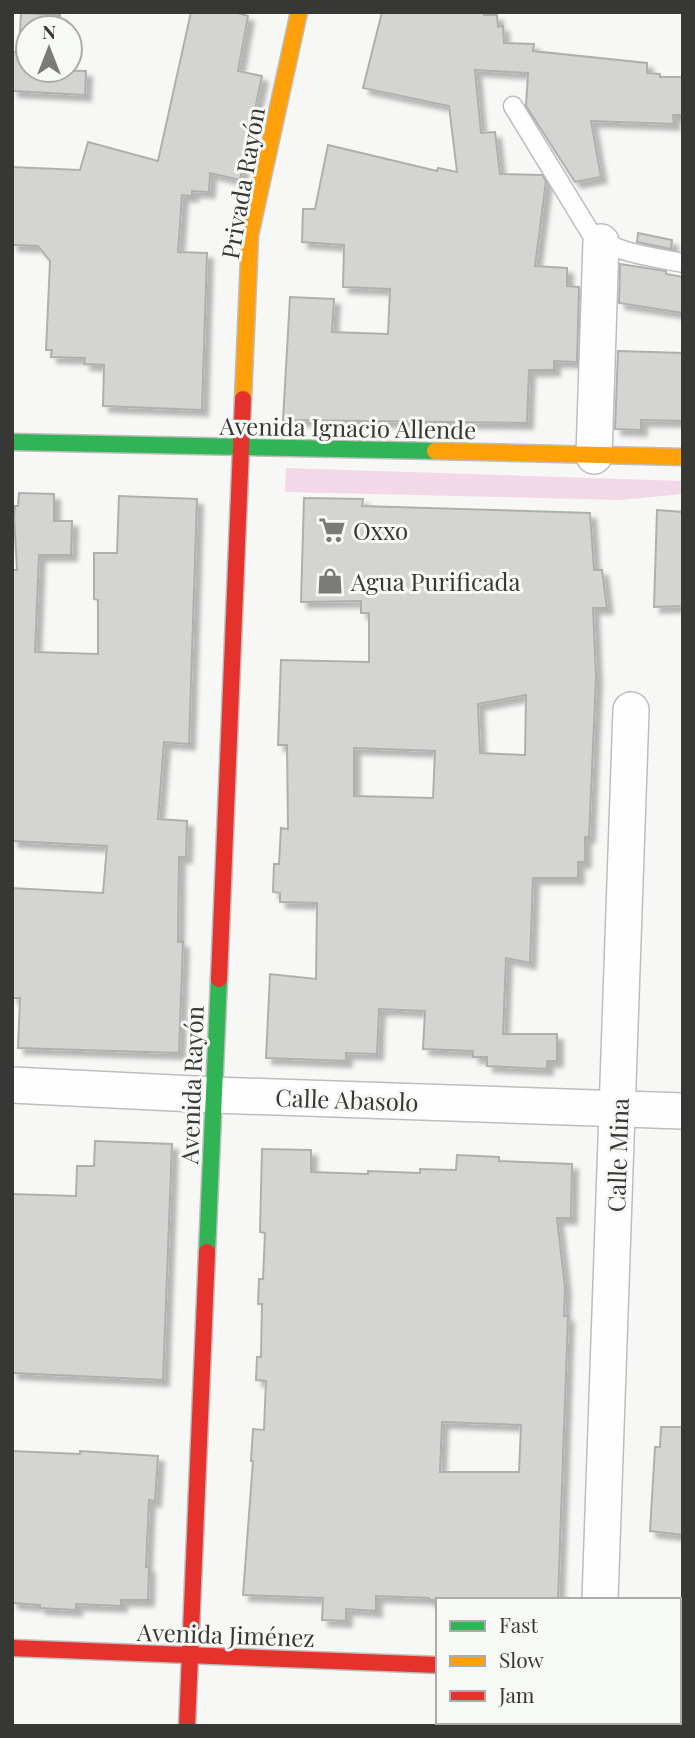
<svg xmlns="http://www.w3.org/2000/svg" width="695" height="1738" viewBox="0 0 695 1738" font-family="'Playfair Display',serif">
<defs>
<filter id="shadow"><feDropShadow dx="6" dy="6" stdDeviation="2" flood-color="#0004"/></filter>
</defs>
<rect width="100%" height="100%" fill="#f7f8f6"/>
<path fill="#f3d9e8" d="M286,468L683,481V494L620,500L285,492Z"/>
<g fill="#d4d5d3" stroke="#afb0ae" stroke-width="2" fill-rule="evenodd" filter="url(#shadow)">
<path d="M191,12H234L248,16L238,71L262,76L240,180L210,173L209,192L192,191V196L182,195L178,252L207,253L202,410L103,406L104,365L84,364L85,358L51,357L52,350H46L50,261L38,246L12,245V167L80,170L88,142L158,161Z"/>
<path d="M382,12H484V15H497L498,27L503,26L504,43L534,44L533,51L647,63V73L660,74V77H683V115H673L674,124L591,121L601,177L575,182L526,106L528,73L475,70L481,133L495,132L500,174L542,175L546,181L535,266L567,268V286L579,287L577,362L554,361V370H529L527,423L283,420L290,297L334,299L332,332L388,334L390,289L343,287L344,245L302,242L303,209H315L328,145L437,171L438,168L457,172L449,106L363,88Z"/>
<path d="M21,13L60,15L59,28H28V70L86,71L85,95L12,91V52H19Z"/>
<path d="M638,233L672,240L671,249L637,242Z"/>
<path d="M620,264L666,271V274L683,277V313L619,303Z"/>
<path d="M618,351L683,353V421L641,420V430L615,429Z"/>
<path d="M19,493L54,494V521H72L71,555H39L35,652L98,654V600L94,599V553H117L119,496L197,499L189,744L164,742L158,819L187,821L186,857H179L178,942H183L179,1053L18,1048L20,998H12V888L103,893L107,846L12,841V570H17L14,517L15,506H18Z"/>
<path d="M304,498L363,499L362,506L590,513L594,570H602L607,608H593L596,678L589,837H585V862H578V878H533L530,963L506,958L503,1034H557V1061H547V1069L487,1066V1057H473V1051L423,1049L425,1011L379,1009L377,1054L346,1053V1061L266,1058L270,974L316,979L317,903L280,902V893L273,892L274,864H279L281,828L288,829L287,745H278L281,660L369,662V613H361V601L301,602ZM526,695L525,755L480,753L478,704ZM354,748L435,751L433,798L354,796Z"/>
<path d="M657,510L683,512V606L654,607Z"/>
<path d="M95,1141L172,1144L163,1380L12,1373V1194L76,1196L77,1166H94Z"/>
<path d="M262,1149L311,1150V1172L368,1174V1171L420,1173V1169L456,1170L457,1155L499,1157V1161L572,1164L571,1218H557L565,1288L564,1316H568L558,1600H429V1598L376,1596V1611L346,1609V1621L322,1620L323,1598L243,1595L253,1461H251L253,1429L264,1430L266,1381L256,1380L257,1357H261L262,1304H258L259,1279H263L265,1233L260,1232ZM442,1422L521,1425L519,1472H440Z"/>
<path d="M661,1427H683V1535L650,1531L655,1447H660Z"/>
<path d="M12,1451L80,1454V1451L158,1456L155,1501L149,1500L146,1567H149L148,1600H121V1606L76,1604V1610L40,1608V1605L12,1603Z"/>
</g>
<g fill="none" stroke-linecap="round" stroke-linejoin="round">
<g stroke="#bdbebc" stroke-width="21">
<path id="lane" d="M513,106L590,232C614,254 651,256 683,263"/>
</g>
<g stroke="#bdbebc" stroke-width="38">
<g id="street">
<path d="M594,456L601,242"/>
<path d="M12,1085L214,1095L683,1111"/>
<path d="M600,1600L631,710"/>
<path d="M596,1726V1722"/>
</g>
</g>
<g stroke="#bdbebc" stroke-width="19">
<g id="fast">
<path d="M12,442L435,451"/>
<path d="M207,1252L219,979"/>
<path d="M679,1675H683"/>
</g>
</g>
<g stroke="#bdbebc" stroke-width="19">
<g id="slow">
<path d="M243,399L250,235L299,12"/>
<path d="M435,451L683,457"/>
</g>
</g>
<g stroke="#bdbebc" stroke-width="19">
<g id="jam">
<path d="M219,979L243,399"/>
<path d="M12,1648L438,1665"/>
<path d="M187,1726L207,1252"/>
</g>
</g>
<use href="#lane" stroke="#fefefe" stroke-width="18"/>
<use href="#street" stroke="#fefefe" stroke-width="35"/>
<use href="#fast" stroke="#30b455" stroke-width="16"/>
<use href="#slow" stroke="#ff9f0a" stroke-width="16"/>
<use href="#jam" stroke="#e5322d" stroke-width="16"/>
</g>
<defs>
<g id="supermarket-bare" transform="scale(2.1)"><path d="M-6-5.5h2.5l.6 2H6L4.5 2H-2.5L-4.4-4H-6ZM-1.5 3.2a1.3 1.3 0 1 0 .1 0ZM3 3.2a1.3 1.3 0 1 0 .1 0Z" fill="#7a7b79" stroke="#f6f9f5" stroke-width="2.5" paint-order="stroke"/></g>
<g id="shop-bare" transform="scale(2.1)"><path d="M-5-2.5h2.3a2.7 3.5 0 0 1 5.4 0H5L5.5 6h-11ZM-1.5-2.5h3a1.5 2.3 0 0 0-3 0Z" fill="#7a7b79" stroke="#f6f9f5" stroke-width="2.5" paint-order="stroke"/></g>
</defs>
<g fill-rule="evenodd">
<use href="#supermarket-bare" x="332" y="530"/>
<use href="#shop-bare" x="330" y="581"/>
</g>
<g text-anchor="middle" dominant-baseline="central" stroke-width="6" stroke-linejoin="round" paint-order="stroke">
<g font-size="24" fill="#373836" stroke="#f6f9f5">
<text transform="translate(242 183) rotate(-80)">Privada Rayón</text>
<text transform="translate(348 427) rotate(1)">Avenida Ignacio Allende</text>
<text transform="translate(191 1085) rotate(-88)">Avenida Rayón</text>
<text transform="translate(347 1099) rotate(2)">Calle Abasolo</text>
<text transform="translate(617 1155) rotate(-88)">Calle Mina</text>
<text transform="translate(226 1634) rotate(2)">Avenida Jiménez</text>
</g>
<g font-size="24" fill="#373836" stroke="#f6f9f5" text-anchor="start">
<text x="353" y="530">Oxxo</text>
<text x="351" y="581">Agua Purificada</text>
</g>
</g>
<rect width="695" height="1738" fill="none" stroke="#373836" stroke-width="28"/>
<rect x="436" y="1598" width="245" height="126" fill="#f6f9f5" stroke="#aaaca9" stroke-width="2"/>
<rect x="450" y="1621" width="35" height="10" fill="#30b455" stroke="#aaaca9" stroke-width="2"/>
<text x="499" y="1633" font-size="21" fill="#373836">Fast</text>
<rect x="450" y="1656" width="35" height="10" fill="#ff9f0a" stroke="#aaaca9" stroke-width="2"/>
<text x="499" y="1668" font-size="21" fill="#373836">Slow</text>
<rect x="450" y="1691" width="35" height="10" fill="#e5322d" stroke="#aaaca9" stroke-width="2"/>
<text x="499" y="1703" font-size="21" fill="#373836">Jam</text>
<g transform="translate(49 49)"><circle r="33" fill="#f6f9f5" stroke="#aaaca9" stroke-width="2"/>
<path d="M0-5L12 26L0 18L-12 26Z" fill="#7a7b79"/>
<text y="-10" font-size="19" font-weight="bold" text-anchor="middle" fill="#373836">N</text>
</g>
</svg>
